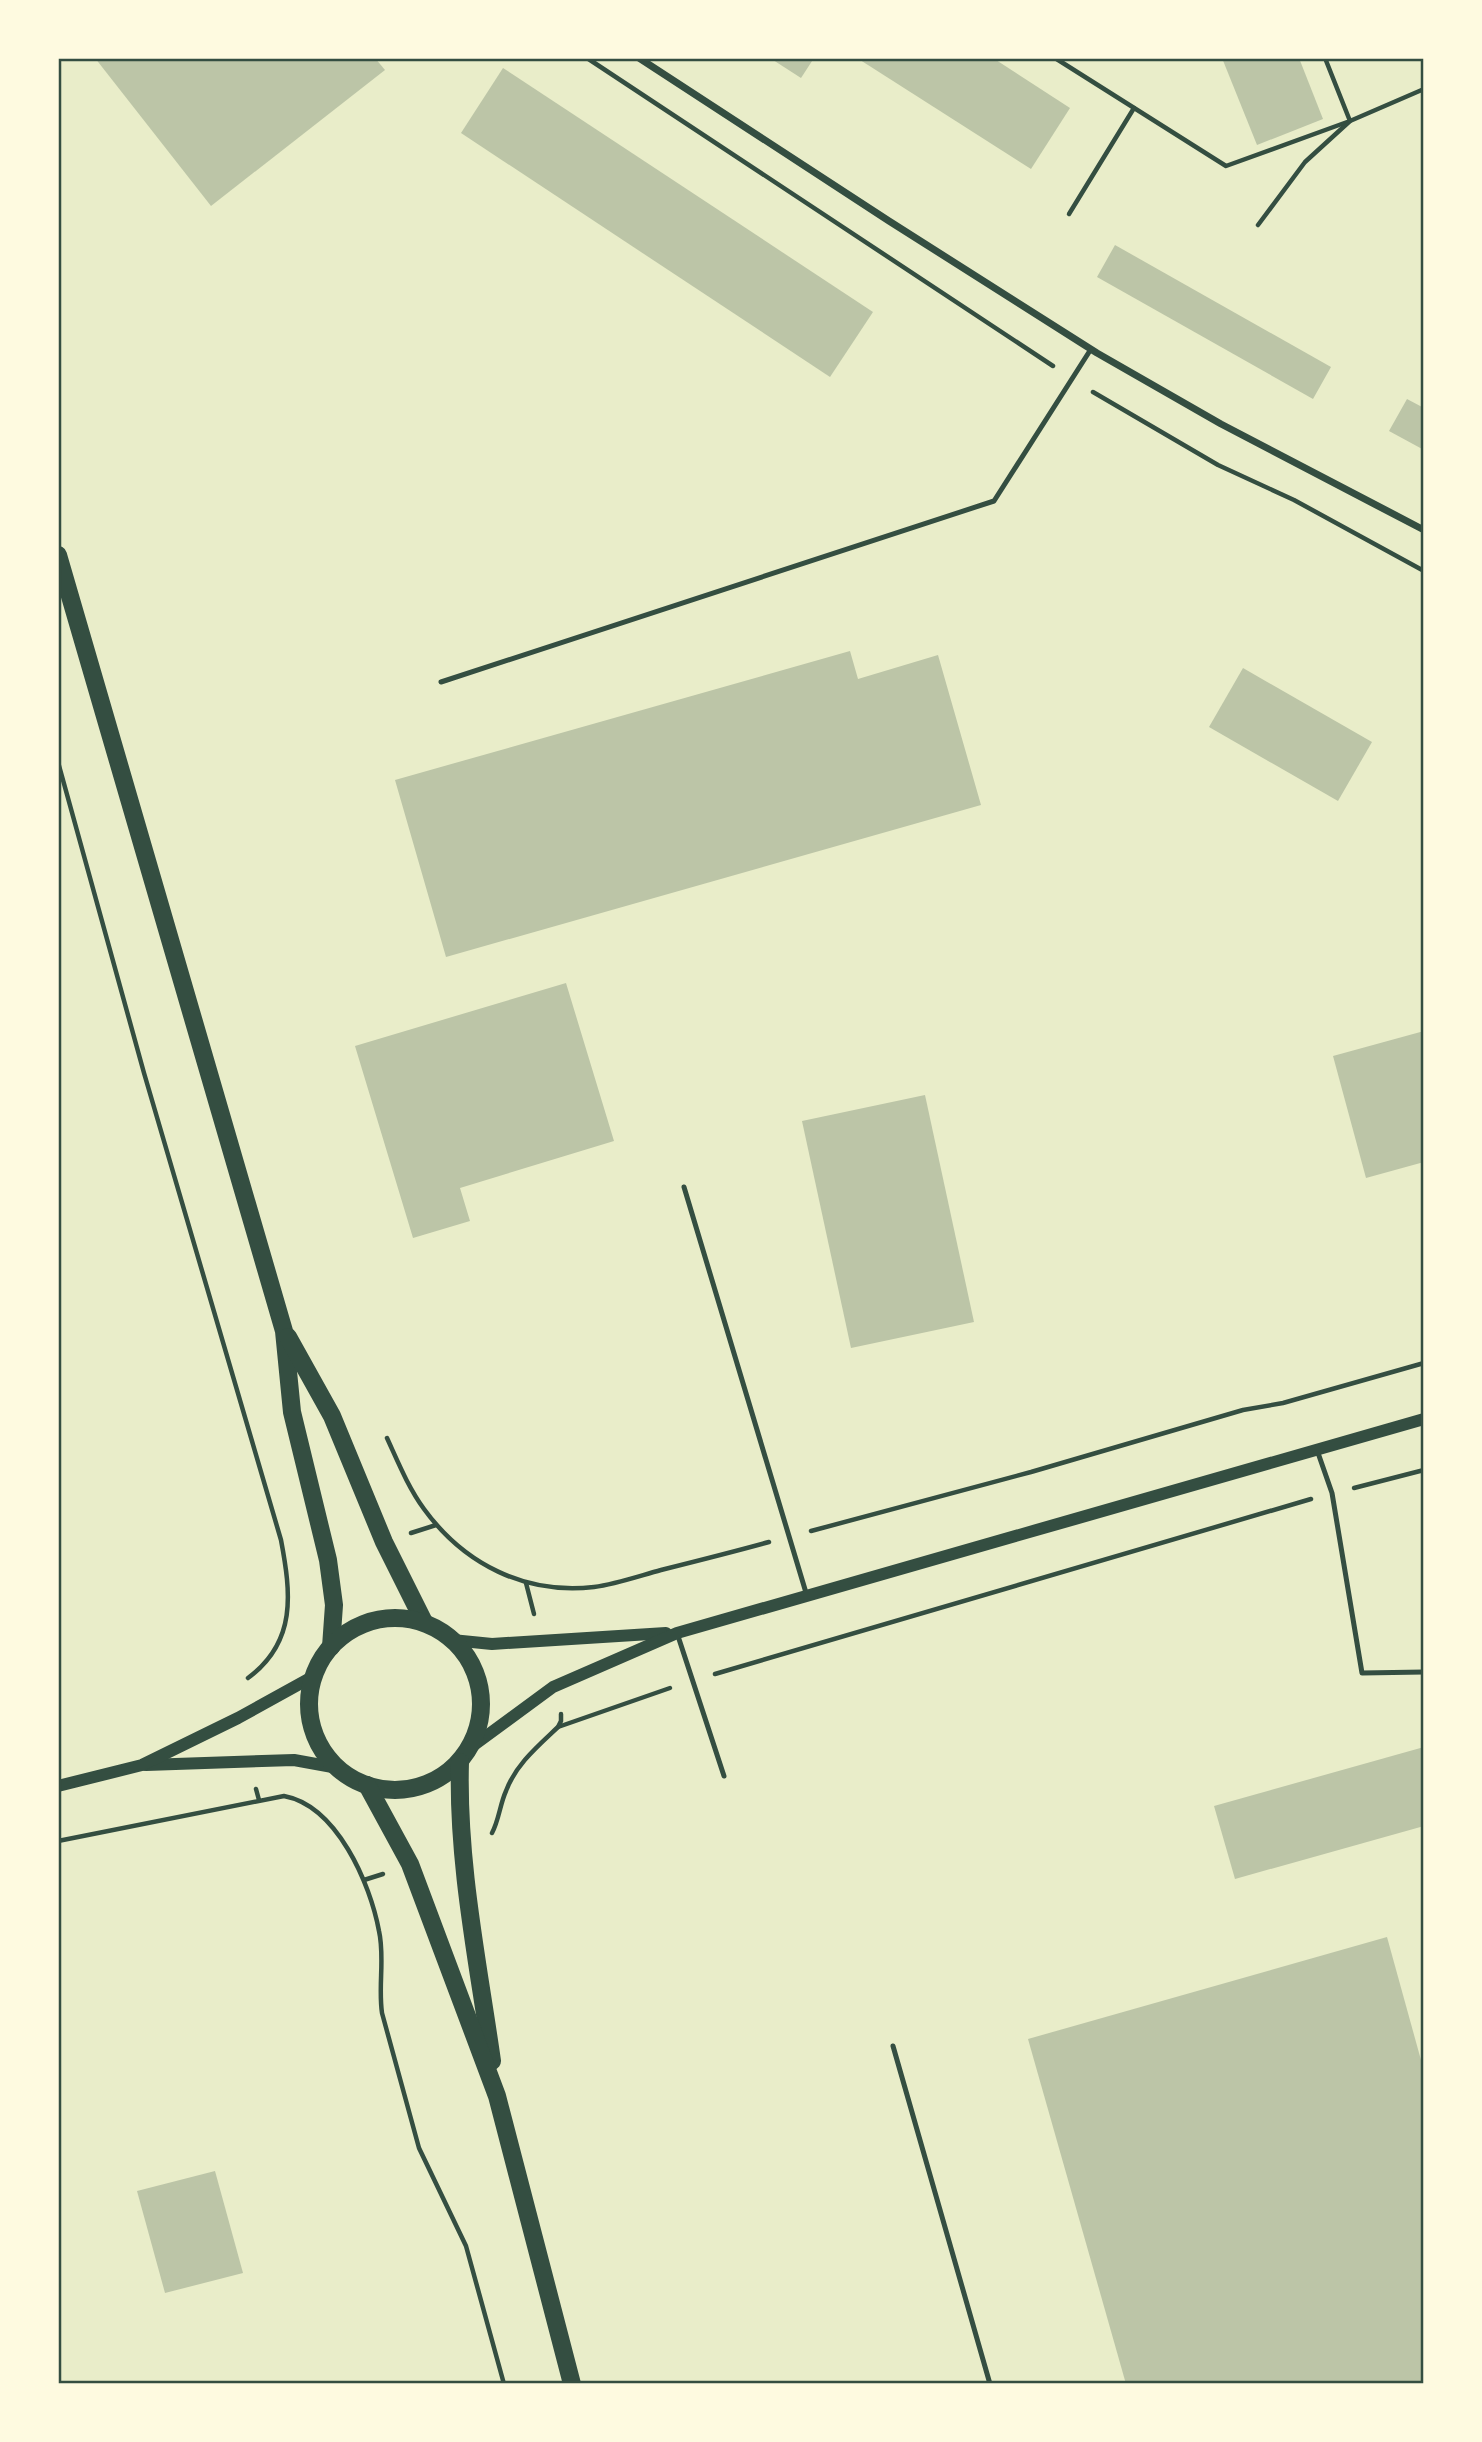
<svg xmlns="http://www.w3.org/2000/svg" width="1482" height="2442" viewBox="0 0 1482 2442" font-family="Cabin,sans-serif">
<rect width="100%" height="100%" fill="#e9edc9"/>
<g fill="#bcc5a7">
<path d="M95,58H375L385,70L211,206Z"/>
<path d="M770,58H814L801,78Z"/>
<path d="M857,58H993L1070,108L1031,169Z"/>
<path d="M1222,58H1299L1323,119L1257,145Z"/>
<path d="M503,68L873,312L830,377L461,133Z"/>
<path d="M1115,245L1331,367L1313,399L1097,277Z"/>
<path d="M1407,399L1424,408V450L1389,431Z"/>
<path d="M850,651L858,679L938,655L981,805L446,957L395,780Z"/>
<path d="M1243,668L1372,742L1338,801L1209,727Z"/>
<path d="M566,983L614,1141L460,1188L470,1221L413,1238L355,1046Z"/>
<path d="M1424,1031V1162L1366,1178L1333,1056Z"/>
<path d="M925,1095L974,1322L851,1348L802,1121Z"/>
<path d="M1424,1747V1826L1235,1879L1214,1806Z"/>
<path d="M1387,1937L1424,2071V2384H1126L1028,2039Z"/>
<path d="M215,2171L243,2273L165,2293L137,2191Z"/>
</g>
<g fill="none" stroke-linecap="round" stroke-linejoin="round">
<g stroke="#344e41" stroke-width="4.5">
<path d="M587,58L1053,366"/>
<path d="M1055,58L1226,166L1350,121L1325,58"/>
<path d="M1069,214L1134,108"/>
<path d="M1258,225L1305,162L1350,121L1424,89"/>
<path d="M1093,392L1218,465L1294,500L1424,571"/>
<path d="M58,762L144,1073L281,1540C291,1593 297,1642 248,1678"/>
<path d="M387,1438C398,1462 408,1487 424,1509C464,1564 525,1595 594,1587C616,1584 639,1576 661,1570C697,1561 733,1552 769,1542"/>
<path d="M1354,1488L1424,1470"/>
<path d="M811,1531L1031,1472L1243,1410L1283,1403L1424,1363"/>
<path d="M411,1533L436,1525"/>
<path d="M526,1583L534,1614"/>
<path d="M715,1674L1311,1499"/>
<path d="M558,1727L670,1688"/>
<path d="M256,1789L259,1800"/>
<path d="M492,1833C499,1820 500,1804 506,1791C516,1764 538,1746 558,1727L561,1721V1714"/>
<path d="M58,1841L284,1796C337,1806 370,1883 379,1931C385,1957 378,1986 382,2013L419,2148L466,2246L504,2384"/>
<path d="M364,1880L383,1874"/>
</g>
<g stroke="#344e41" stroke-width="5">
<path d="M441,682L994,501L1091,349"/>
<path d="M684,1187L807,1596"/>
<path d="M1317,1450L1332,1493L1362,1673L1424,1672"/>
<path d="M677,1633L724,1776"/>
<path d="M893,2046L990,2384"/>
</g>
<path stroke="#344e41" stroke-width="7" d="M639,58L889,221L1097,353L1221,424L1424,530"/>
<g stroke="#344e41" stroke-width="12">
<path d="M452,1640L492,1644L666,1633"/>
<path d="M470,1748L553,1687L677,1633L1424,1419"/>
<path d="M146,1765L294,1760L338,1768"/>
<path d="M58,1786L142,1765L238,1718L314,1676"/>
</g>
<g stroke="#344e41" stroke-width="18">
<path d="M58,555L284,1331L292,1412L328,1560L334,1605L331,1647"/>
<path d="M288,1337L332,1416L384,1542L424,1622"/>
<circle cx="395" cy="1704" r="86"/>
<path d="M460,1762C457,1862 478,1962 492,2061"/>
<path d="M367,1785L410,1864L497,2096L572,2384"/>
</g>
</g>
<rect width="1482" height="2442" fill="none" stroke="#fefae0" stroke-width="119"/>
<rect x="60" y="60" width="1362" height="2322" fill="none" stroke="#344e41" stroke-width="2.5"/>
</svg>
